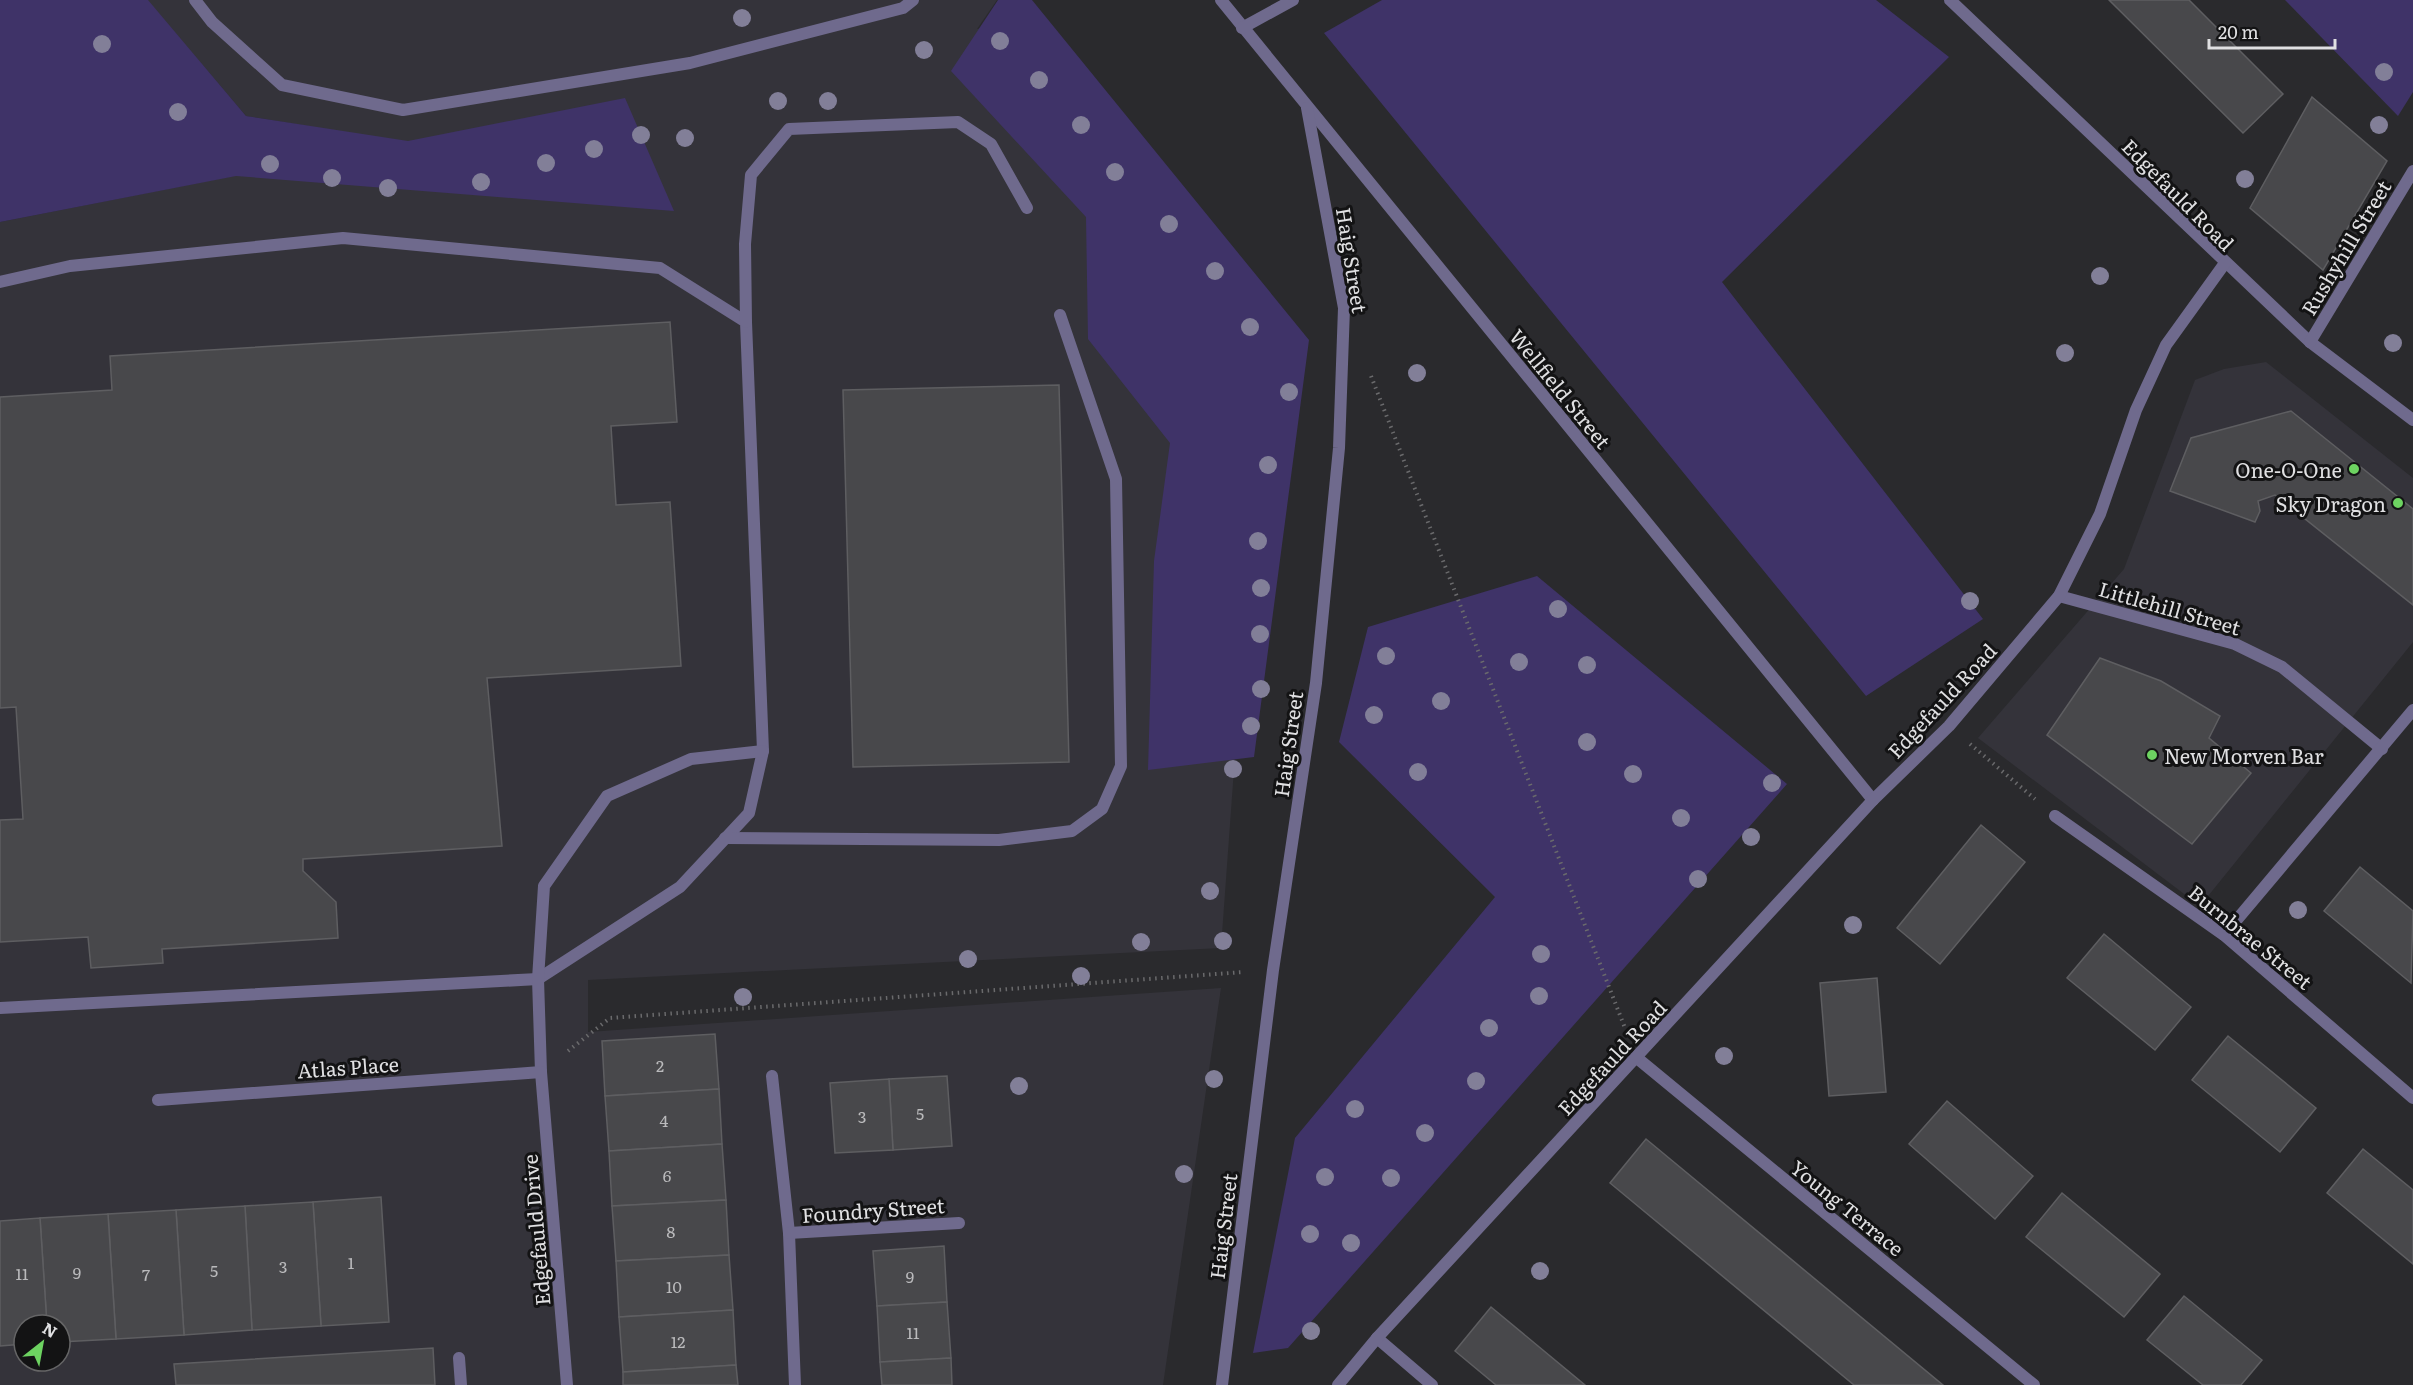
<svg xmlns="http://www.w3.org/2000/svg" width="2413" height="1385" viewBox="0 0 2413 1385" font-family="Literata,serif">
<rect width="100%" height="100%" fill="#2a2a2d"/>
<g fill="#34333a" fill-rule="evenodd">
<path d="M147,0H997L977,29L989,26L1262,384L1221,948L588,980V1032L1221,988L1163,1385H0V222L406,142L246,116ZM24,1325H60V1361H24Z"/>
<path d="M2266,362L2413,478V642L2200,906L1978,738L2124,569L2195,380L2224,369Z"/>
</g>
<g fill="#3f3368">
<path d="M0,0H148L246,116L408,141L625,98L674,211L236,176L0,222Z"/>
<path d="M998,0H1032L1309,340L1254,757L1148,770L1154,561L1170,443L1088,339L1086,217L951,71Z"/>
<path d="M1382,0H1876L1949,57L1722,282L1983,619L1866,696L1324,33Z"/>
<path d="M2285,0H2413V92L2398,116Z"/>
<path d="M1537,576L1787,784L1288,1348L1253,1353L1295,1138L1495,897L1339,742L1368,627Z"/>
</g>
<g fill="#48484b" stroke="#5e5e61" stroke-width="1.5">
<path d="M2109,0H2189L2283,94L2243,133Z"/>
<path d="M2312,97L2387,161L2323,270L2250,208Z"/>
<path d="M670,322L677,422L611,426L616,505L670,502L681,666L487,678L502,846L303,859V871L336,902L338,938L162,949L163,963L91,968L88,937L0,942V820L23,819L16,707L0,708V397L112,390L110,356Z"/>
<path d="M1059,385L1069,762L853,767L843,390Z"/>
<path d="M2291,411L2413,509V605L2275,495L2258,501L2260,511L2255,522L2170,491L2191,438Z"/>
<path d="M2100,658L2161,681L2220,716L2209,738L2251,773L2192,844L2047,735Z"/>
<path d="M1981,825L2025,862L1940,964L1897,928Z"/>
<path d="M2360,867L2413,911L2411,983L2324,911Z"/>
<path d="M2104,934L2191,1007L2155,1050L2067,978Z"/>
<path d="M1877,978L1886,1092L1829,1096L1820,983Z"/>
<path d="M715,1034L719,1089L605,1096L602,1041Z"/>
<path d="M2228,1036L2316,1108L2280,1152L2192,1080Z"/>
<path d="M947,1076L952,1146L893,1150L889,1079Z"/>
<path d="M889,1079L893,1150L835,1153L830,1083Z"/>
<path d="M719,1089L722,1144L609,1151L605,1096Z"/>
<path d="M1947,1101L2033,1176L1995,1219L1909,1144Z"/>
<path d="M1646,1139L1943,1385H1854L1610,1183Z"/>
<path d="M722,1144L726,1200L612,1206L609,1151Z"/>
<path d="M2363,1149L2413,1190V1264L2327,1193Z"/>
<path d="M2062,1193L2160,1274L2124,1317L2026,1237Z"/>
<path d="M381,1197L389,1322L321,1326L313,1202Z"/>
<path d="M726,1200L729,1255L616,1261L612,1206Z"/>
<path d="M313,1202L321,1326L252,1330L245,1206Z"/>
<path d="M245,1206L252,1330L184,1335L176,1210Z"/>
<path d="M176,1210L184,1335L116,1339L108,1214Z"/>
<path d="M108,1214L116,1339L60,1342V1325H47L40,1218Z"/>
<path d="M40,1218L47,1325H24V1344L0,1346V1221Z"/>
<path d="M944,1246L947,1302L877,1306L873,1251Z"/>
<path d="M729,1255L733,1310L619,1317L616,1261Z"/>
<path d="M2184,1296L2262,1360L2241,1385H2203L2147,1340Z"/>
<path d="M947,1302L951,1358L880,1362L877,1306Z"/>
<path d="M1491,1307L1585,1385H1496L1455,1351Z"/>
<path d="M733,1310L736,1365L623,1372L619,1317Z"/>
<path d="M433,1348L435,1385H176L174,1364Z"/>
<path d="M951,1358L952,1385H882L880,1362Z"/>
<path d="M736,1365L738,1385H623V1372Z"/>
</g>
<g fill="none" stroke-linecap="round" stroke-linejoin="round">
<g stroke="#6a6a6c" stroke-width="4" stroke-dasharray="1.5 4.5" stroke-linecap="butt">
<path d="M1371,376L1625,1028"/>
<path d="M1970,744L2035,799"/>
<path d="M568,1051L610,1018L1244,972"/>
</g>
<g stroke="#6f6a8d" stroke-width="12">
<path d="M0,282L70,266L343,238L660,268L746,322L763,751L749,813L680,887L538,979L0,1008"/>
<path d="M746,322L745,244L751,175L789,129L958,122L991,144L1027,208"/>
<path d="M725,838L999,840L1072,831L1102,809L1121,766L1116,479L1060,315"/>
<path d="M541,1072L538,979L544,886L607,796L691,759L763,751"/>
<path d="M459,1358L461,1385"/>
</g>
<g stroke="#6f6a8d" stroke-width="12">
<path d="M195,0L212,22L282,85L403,110L690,63L903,8L913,0"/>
<path d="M1221,0L1873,800"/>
<path d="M1950,0L2310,342L2413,420"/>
<path d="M1242,28L1293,0"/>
<path d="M2310,342L2413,171"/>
<path d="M2059,596L2235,644L2282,667L2382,749"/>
<path d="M2055,816L2224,935L2413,1098"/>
<path d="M2224,935L2413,710"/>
<path d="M1637,1058L2034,1385"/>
<path d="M772,1076L789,1233L795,1385"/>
<path d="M158,1100L541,1072L567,1385"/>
<path d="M789,1233L959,1223"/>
<path d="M1377,1338L1432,1385"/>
<path d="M1222,1385L1273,970L1316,683L1339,448L1344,308L1307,108"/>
<path d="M1338,1385L1377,1338L1873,800L1949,726L2059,596L2100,514L2136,410L2166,345L2225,263"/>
</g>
</g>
<g fill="#827f98">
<circle cx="742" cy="18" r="9"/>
<circle cx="1000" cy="41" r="9"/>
<circle cx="102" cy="44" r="9"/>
<circle cx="924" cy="50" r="9"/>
<circle cx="2384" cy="72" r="9"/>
<circle cx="1039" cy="80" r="9"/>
<circle cx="778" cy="101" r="9"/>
<circle cx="828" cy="101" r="9"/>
<circle cx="178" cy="112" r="9"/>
<circle cx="1081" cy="125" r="9"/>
<circle cx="2379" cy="125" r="9"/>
<circle cx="641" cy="135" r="9"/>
<circle cx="685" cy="138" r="9"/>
<circle cx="594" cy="149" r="9"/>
<circle cx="546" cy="163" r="9"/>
<circle cx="270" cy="164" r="9"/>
<circle cx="1115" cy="172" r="9"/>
<circle cx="332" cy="178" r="9"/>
<circle cx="2245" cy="179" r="9"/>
<circle cx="481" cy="182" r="9"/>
<circle cx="388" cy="188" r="9"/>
<circle cx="1169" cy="224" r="9"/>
<circle cx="1215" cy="271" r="9"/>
<circle cx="2100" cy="276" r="9"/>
<circle cx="1250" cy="327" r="9"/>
<circle cx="2393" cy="343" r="9"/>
<circle cx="2065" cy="353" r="9"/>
<circle cx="1417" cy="373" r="9"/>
<circle cx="1289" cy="392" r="9"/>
<circle cx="1268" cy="465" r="9"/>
<circle cx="1258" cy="541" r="9"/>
<circle cx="1261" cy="588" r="9"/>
<circle cx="1970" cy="601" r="9"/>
<circle cx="1558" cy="609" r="9"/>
<circle cx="1260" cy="634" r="9"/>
<circle cx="1386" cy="656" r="9"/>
<circle cx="1519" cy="662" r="9"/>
<circle cx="1587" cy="665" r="9"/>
<circle cx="1261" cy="689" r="9"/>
<circle cx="1441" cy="701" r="9"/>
<circle cx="1374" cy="715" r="9"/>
<circle cx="1251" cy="726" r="9"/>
<circle cx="1587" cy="742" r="9"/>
<circle cx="1233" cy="769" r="9"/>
<circle cx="1418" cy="772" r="9"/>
<circle cx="1633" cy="774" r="9"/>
<circle cx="1772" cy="783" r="9"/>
<circle cx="1681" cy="818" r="9"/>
<circle cx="1751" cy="837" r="9"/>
<circle cx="1698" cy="879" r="9"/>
<circle cx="1210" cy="891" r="9"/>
<circle cx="2298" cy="910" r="9"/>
<circle cx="1853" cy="925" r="9"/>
<circle cx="1223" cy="941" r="9"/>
<circle cx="1141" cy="942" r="9"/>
<circle cx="1541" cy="954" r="9"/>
<circle cx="968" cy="959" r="9"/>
<circle cx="1081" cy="976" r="9"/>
<circle cx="1539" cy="996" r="9"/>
<circle cx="743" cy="997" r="9"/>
<circle cx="1489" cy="1028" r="9"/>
<circle cx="1724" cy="1056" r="9"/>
<circle cx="1214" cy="1079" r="9"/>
<circle cx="1476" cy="1081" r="9"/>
<circle cx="1019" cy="1086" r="9"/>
<circle cx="1355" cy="1109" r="9"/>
<circle cx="1425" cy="1133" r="9"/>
<circle cx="1184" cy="1174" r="9"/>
<circle cx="1325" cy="1177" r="9"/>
<circle cx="1391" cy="1178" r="9"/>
<circle cx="1310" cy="1234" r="9"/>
<circle cx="1351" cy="1243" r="9"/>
<circle cx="1540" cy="1271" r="9"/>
<circle cx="1311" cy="1331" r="9"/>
</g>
<g fill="#6dd361" stroke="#131314" stroke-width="2">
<circle cx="2354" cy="469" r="6"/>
<circle cx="2398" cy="503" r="6"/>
<circle cx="2152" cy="755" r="6"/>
</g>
<g text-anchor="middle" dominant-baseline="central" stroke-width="6" stroke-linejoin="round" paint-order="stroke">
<g font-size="16" fill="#bababc">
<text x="660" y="1065">2</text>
<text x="920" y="1113">5</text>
<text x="862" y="1116">3</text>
<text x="664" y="1120">4</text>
<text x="667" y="1175">6</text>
<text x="671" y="1231">8</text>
<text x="351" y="1262">1</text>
<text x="283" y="1266">3</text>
<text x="214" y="1270">5</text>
<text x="77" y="1272">9</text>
<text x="22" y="1273">11</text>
<text x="146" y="1274">7</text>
<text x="910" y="1276">9</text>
<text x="674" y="1286">10</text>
<text x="913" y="1332">11</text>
<text x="678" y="1341">12</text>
</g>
<g font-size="20" fill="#e0e0e2" stroke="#131314">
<text transform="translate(2179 194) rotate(45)">Edgefauld Road</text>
<text transform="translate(2345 247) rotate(-59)">Rushyhill Street</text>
<text transform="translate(1353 260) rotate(81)">Haig Street</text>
<text transform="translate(1561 388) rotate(51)">Wellfield Street</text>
<text transform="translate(2170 607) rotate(16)">Littlehill Street</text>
<text transform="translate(1941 700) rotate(-47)">Edgefauld Road</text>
<text transform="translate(1287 744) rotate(-82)">Haig Street</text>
<text transform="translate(2251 936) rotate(39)">Burnbrae Street</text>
<text transform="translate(1611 1057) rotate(-47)">Edgefauld Road</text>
<text transform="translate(348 1066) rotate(-4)">Atlas Place</text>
<text transform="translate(1848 1207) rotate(39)">Young Terrace</text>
<text transform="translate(873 1209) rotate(-4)">Foundry Street</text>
<text transform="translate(1222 1226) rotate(-83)">Haig Street</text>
<text transform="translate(535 1230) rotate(-95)">Edgefauld Drive</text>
</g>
<g font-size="20" fill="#e0e0e2" stroke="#131314" text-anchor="end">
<text x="2342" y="469">One-O-One</text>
<text x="2386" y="503">Sky Dragon</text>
<text x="2164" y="755" text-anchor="start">New Morven Bar</text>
</g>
</g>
<g transform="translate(42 1343) rotate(31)"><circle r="28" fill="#131314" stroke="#656566" stroke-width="1.5"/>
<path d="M0-4.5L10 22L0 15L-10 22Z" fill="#6dd361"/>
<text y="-9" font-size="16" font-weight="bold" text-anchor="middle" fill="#e0e0e2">N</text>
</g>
<path d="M2209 39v9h126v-9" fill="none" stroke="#e0e0e2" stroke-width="3"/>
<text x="2218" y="39" font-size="18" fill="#e0e0e2" stroke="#131314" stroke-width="4.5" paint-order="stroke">20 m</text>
</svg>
